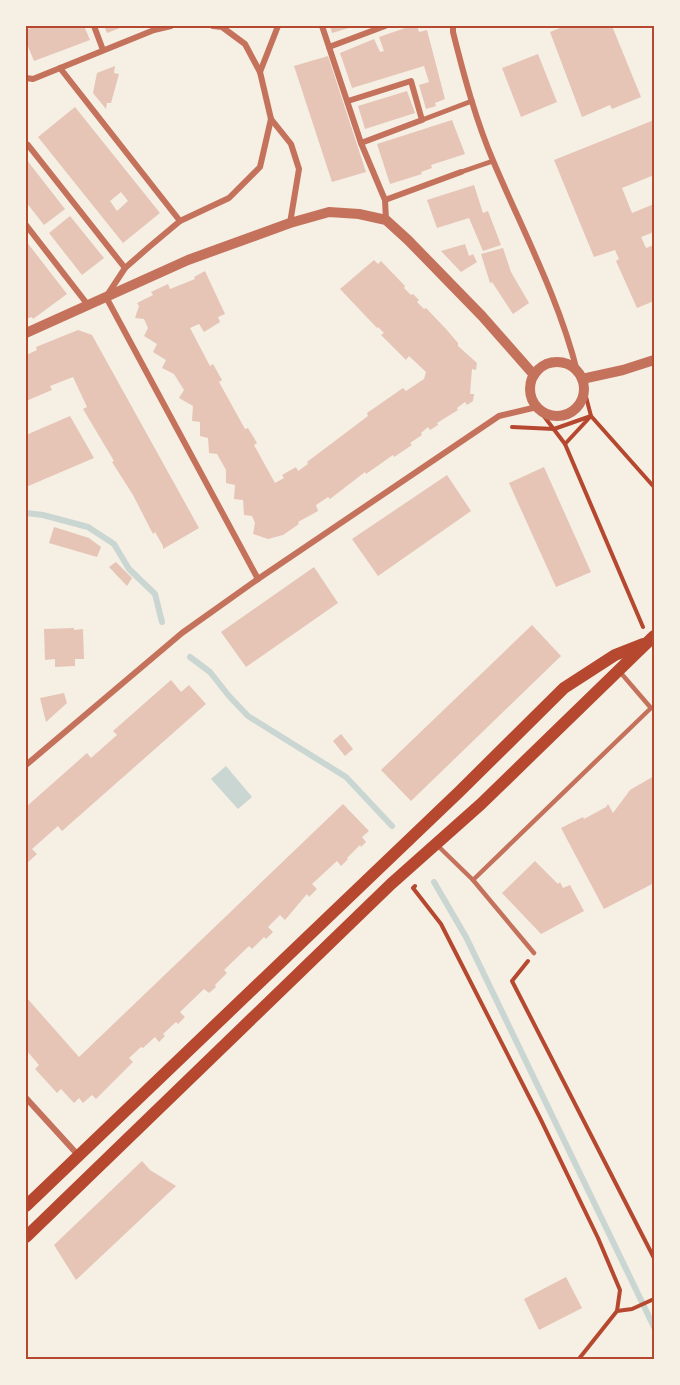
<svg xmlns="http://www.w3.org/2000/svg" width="680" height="1385" viewBox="0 0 680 1385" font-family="'Libre Baskerville',serif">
<rect width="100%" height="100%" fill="#f6efe4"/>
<path fill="#c9d6d2" d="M226,766L252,797L238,809L211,779Z"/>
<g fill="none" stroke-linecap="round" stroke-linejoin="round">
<g stroke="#c9d6d2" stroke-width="6">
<path d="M26,513L43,515L88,527L114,544L129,569L155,594L162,622"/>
<path d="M190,657L210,672L229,696L248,716L346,777L392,826"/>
<path d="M434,882L466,937L654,1327"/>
</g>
</g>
<g fill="#e6c5b7" fill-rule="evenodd">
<path d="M35,26H84L90,40L34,61L27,44L26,30Z"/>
<path d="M104,26H125L107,33Z"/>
<path d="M330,26H355L332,33Z"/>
<path d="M411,26H417L419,32L427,30L445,99L435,103L436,106L426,109L419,85L429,82L424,66L352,88L340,53L374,39L380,52L384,51L379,37Z"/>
<path d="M565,26H612L641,97L612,109L610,105L582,117L550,32Z"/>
<path d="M538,54L557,102L521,117L502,68Z"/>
<path d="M328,56L366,172L332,182L294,66Z"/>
<path d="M115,66L114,73L119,74L111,103H107L106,109L93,93L97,73Z"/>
<path d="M407,91L415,113L365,129L358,106Z"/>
<path d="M75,107L160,213L123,243L38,137ZM121,192L128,201L117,211L110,201Z"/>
<path d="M452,120L465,154L431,165L432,168L421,172L422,174L390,184L377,144Z"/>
<path d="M654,120V175L622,188L632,213L654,204V232L641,237L646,248L654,245V301L637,308L616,261L619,259L615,250L594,257L554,160Z"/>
<path d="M26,159L65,209L44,225L26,202Z"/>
<path d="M474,185L483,213L488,211L501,245L483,251L469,218L437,228L427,200Z"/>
<path d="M70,216L104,258L82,275L49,233Z"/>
<path d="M26,241L67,294L33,319L32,317L26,319Z"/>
<path d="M465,244L469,256L473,254L477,262L461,272L441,251Z"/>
<path d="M503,248L511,272L529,303L513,314L492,282L490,283L481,254Z"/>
<path d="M374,260L378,264L381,261L405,286L404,288L411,295L413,294L419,300L417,302L424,309L426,308L446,329L458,343V346L477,363L476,370L472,369L470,394H474L473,401L467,405L465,402L457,408L458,410L437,423L438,425L430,430L428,427L421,433L422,435L410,443L412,445L394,457L393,455L366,474L365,472L330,499L328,497L316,505L318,511L298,522L299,524L283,535L268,539L253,534L255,523L252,516L244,515L243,500L234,499L235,485L226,483V470L217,454L209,453L208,438L200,436V422L192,421L193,406L179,398L184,390L174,374L162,368L166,360L153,352L157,344L144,336L148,328L144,319L135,318L139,306L137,303L153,295L151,292L168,284L170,289L195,279L194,277L205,271L225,314L218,317L220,322L204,332L199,324L190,328L210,366L213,364L222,380L219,382L245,429L248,428L257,443L254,445L275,483L284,478L282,475L296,467L298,471L308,464L307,462L368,416L367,413L403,388L406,391L424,379L426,372L409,356L406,360L381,335L384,333L378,327L377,328L340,289Z"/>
<path d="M78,330L92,335L199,528L163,549V546L155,532L153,534L133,495L112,462L114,461L83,409L87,407L73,377L50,386L52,390L26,401V355L37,350L36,347Z"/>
<path d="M70,416L94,458L26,487V435Z"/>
<path d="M544,467L591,572L556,587L509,483Z"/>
<path d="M447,475L471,511L378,576L352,539Z"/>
<path d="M54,527L89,538L101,547L97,557L49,543Z"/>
<path d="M116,562L132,578L127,586L109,567Z"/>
<path d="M314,567L338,603L246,667L221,632Z"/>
<path d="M532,625L561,656L411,801L381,770Z"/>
<path d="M74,628V630L83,629L84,659H75V666L55,667V659L45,660L44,629Z"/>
<path d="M171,680L181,692L189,685L206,704L62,831L58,826L32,849L37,854L26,864V807L87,753L91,758L117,735L113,731Z"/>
<path d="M64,693L67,703L46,722L40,698Z"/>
<path d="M341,734L353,749L345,756L333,741Z"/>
<path d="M654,776V883L604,909L561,828L583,817L584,819L606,807L608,804L613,813L630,790Z"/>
<path d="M343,804L369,831L362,837L366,842L361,847L360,845L347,858L348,859L341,866L337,861L312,884L317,889L309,897L307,894L285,920L280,915L268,927L273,932L266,939L264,937L252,949L249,946L224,970L227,973L215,985L216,987L209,993L204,989L180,1012L185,1017L178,1024L176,1022L163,1034L165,1036L159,1042L155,1037L143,1048L141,1047L129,1058L133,1062L96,1099L92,1095L83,1103L79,1098L74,1103L61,1089L57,1093L35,1069L39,1065L26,1050V997L79,1057Z"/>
<path d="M535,861L558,884L560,882L563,888L570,885L584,911L541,934L502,893Z"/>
<path d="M142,1161L150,1170L176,1186L76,1280L54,1245Z"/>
<path d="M566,1277L582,1308L539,1330L524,1299Z"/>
</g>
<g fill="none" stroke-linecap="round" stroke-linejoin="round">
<g stroke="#b5482f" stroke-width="4">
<path d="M543,415L565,444L643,627"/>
<path d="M512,427L554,429L591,416L654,487"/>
<path d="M565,444L591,416L585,393"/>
<path d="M415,886L413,888L441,924L540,1118L598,1238L620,1290L617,1311L578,1360"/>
<path d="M528,961L512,981L654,1258"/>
<path d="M617,1311L632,1309L654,1299"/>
</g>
<g stroke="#c5725c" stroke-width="4.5">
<path d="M438,846L473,880L651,708L620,672"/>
<path d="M473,880L534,953"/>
</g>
<g stroke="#c5725c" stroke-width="5">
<path d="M422,120L472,101"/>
<path d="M461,172L493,161"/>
</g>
<g stroke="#c5725c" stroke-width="6">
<path d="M94,26L103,50"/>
<path d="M213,26L222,27L245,44L260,72L271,119L260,167L229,198L180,221L149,247L125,268L106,297L258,579"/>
<path d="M322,26L361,143L385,200L386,220"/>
<path d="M453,26V32C464,76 476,121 494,163C523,231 559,299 577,371"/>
<path d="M329,47L385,26"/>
<path d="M60,68L180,221"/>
<path d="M260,72L278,26"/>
<path d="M26,78L33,79L154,30L171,26"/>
<path d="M348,101L411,81L422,120L361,143"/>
<path d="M271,119L291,144L299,169L290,223"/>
<path d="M28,145L125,268"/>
<path d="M385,200L461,172"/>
<path d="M26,225L88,305"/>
<path d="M26,765L182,633L258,579L499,416L537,407"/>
<path d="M26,1098L78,1155"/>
</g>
<g stroke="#c5725c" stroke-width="10">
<path d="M26,333L188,260L290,223L329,212L359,214L386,220L408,240L482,316L534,375"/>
<circle cx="557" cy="389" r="27"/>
<path d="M582,379L623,370L654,360"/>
</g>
<g stroke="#b5482f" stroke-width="12">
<path d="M26,1206L460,791L564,688L615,655L643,644"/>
<path d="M26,1237L391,884L481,804L654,636"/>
</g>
</g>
<rect width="680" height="1385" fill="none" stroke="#f6efe4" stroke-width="54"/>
<rect x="27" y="27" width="626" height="1331" fill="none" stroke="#b5482f" stroke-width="2"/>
</svg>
